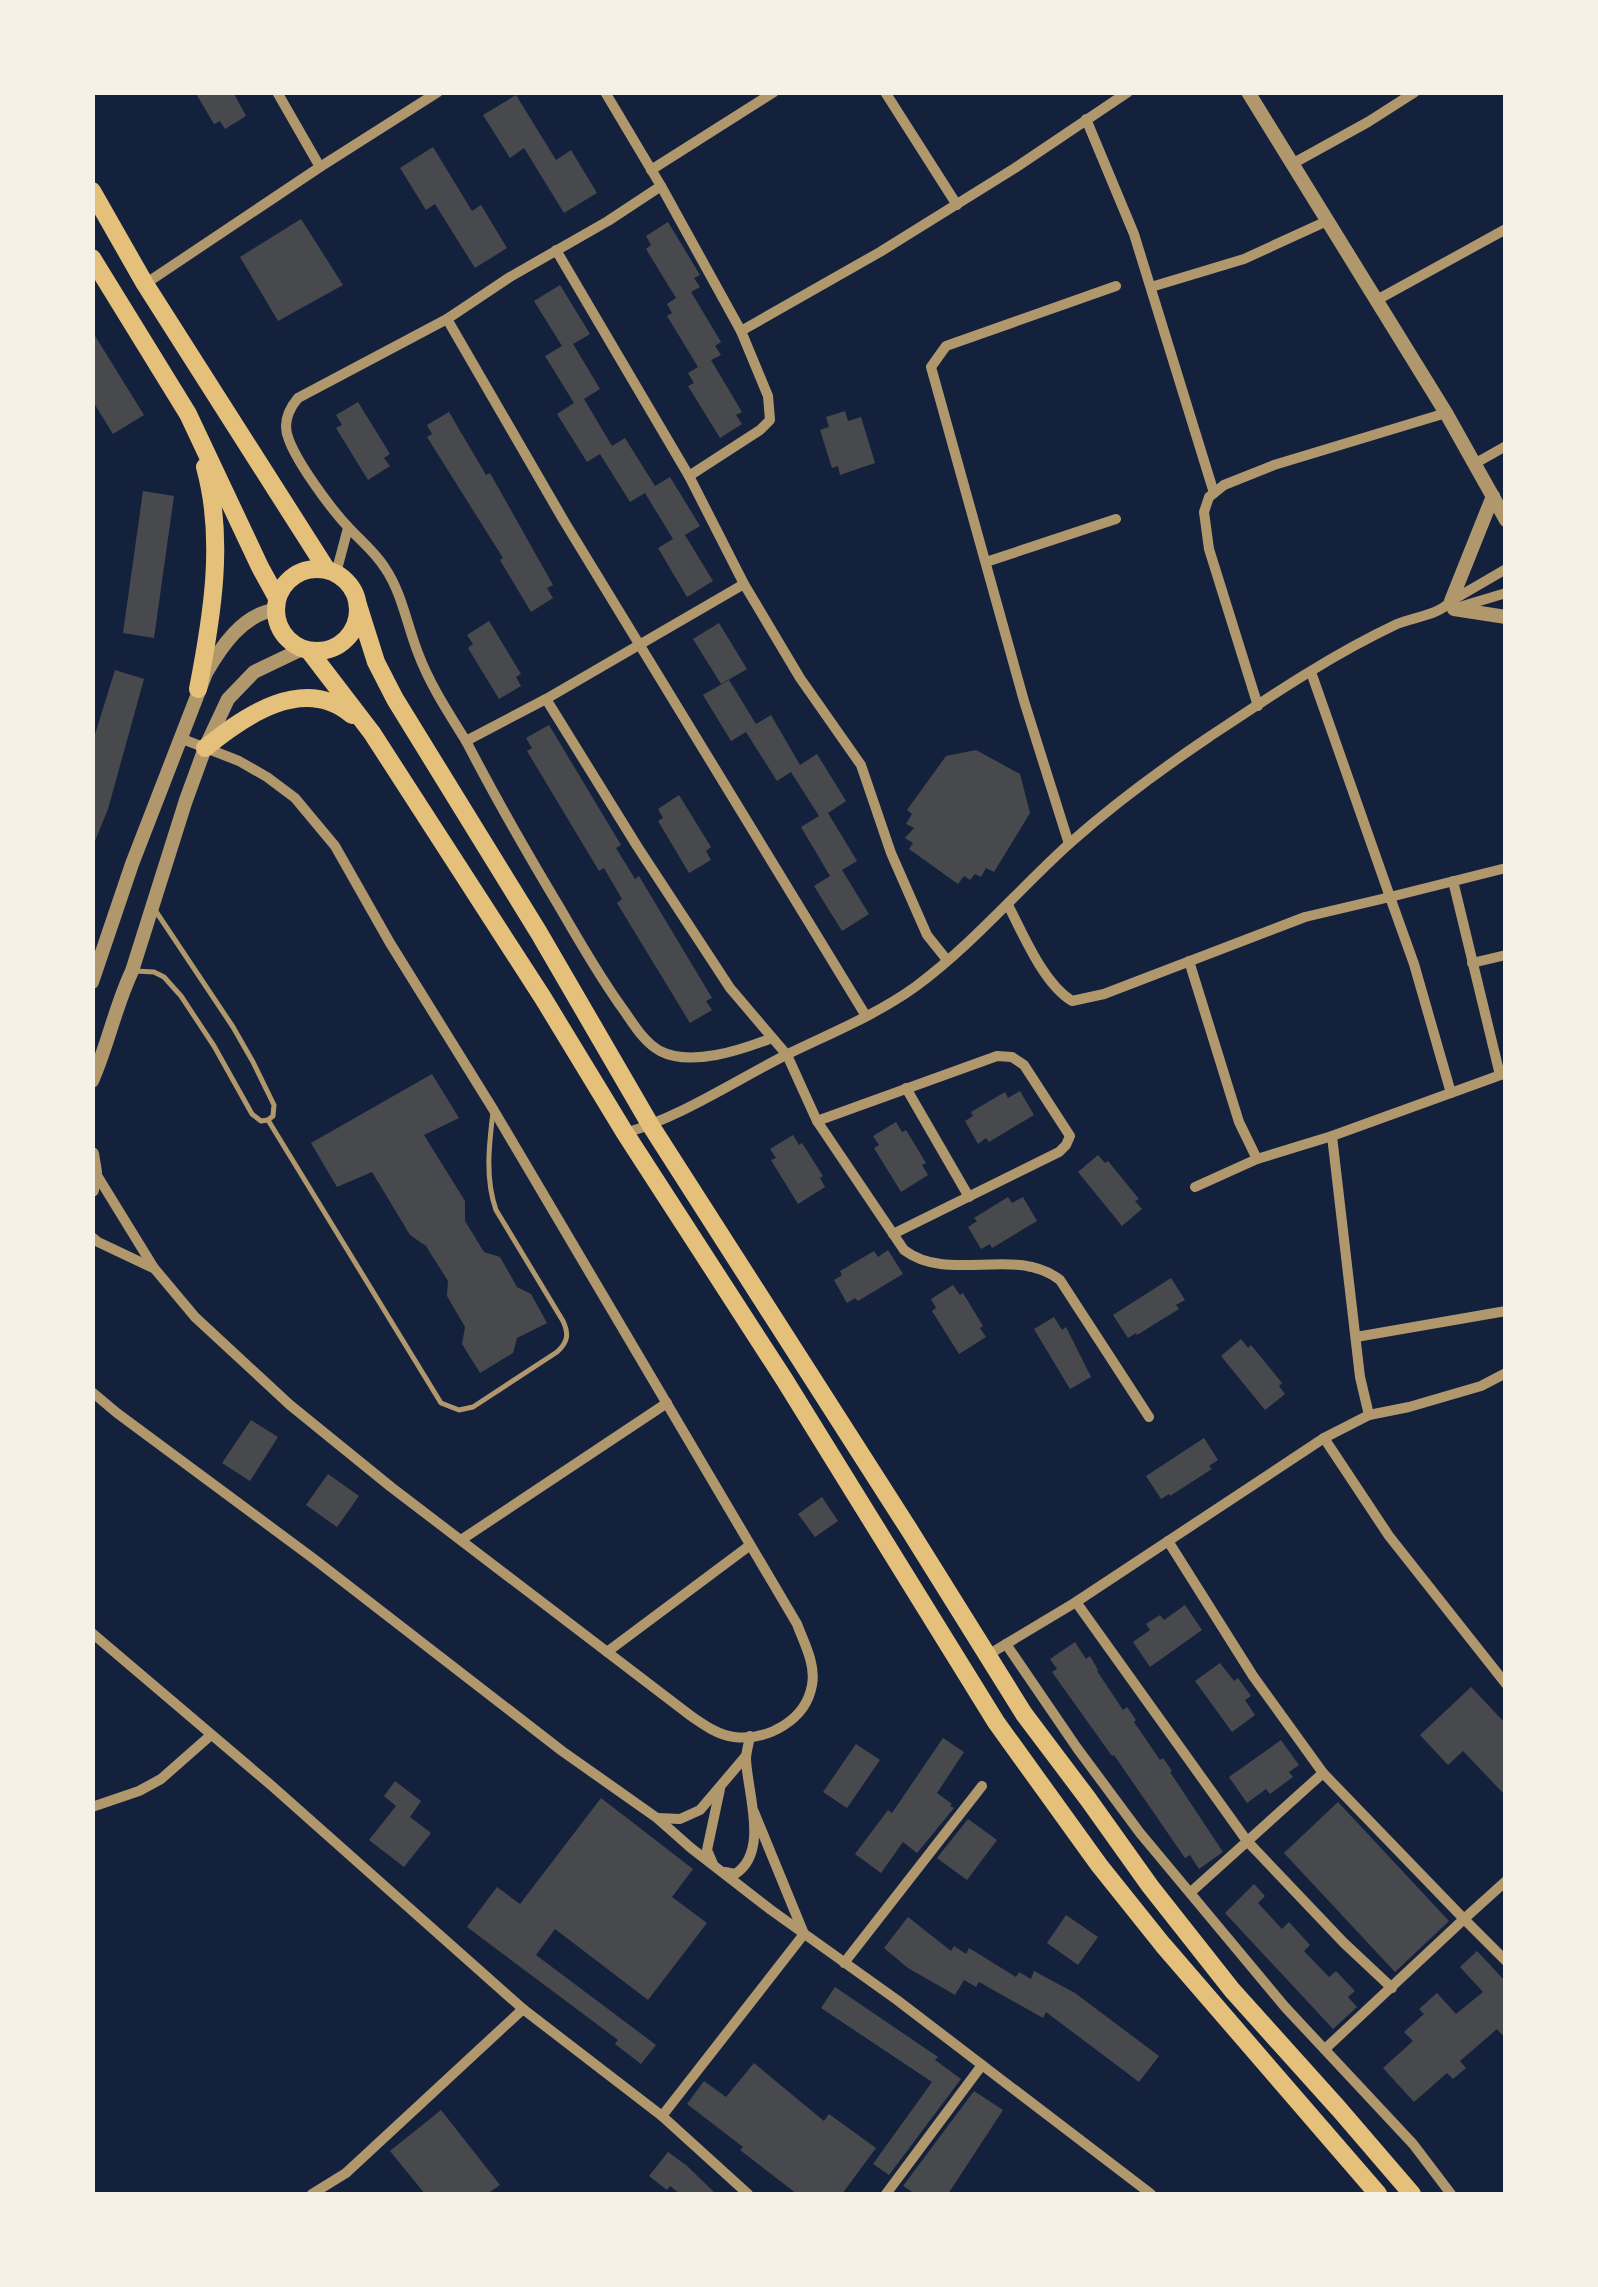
<svg xmlns="http://www.w3.org/2000/svg" width="1598" height="2287" viewBox="0 0 1598 2287" font-family="'Space Grotesk',sans-serif">
<rect width="100%" height="100%" fill="#14213d"/>
<g fill="#48494c">
<path d="M195,92H233L246,116L225,129L220,121L214,124Z"/>
<path d="M516,95L556,160L571,150L597,193L564,213L524,148L510,158L483,115Z"/>
<path d="M433,147L472,211L481,205L507,248L475,268L435,204L426,210L400,168Z"/>
<path d="M301,219L343,285L278,321L240,257Z"/>
<path d="M668,222L700,275L694,278L700,287L691,292L721,342L715,346L721,355L711,360L742,412L736,415L742,424L720,438L688,386L694,383L688,373L698,367L667,316L672,313L667,304L676,298L646,249L651,245L646,236Z"/>
<path d="M560,285L590,334L573,344L600,389L584,399L612,446L625,438L655,486L670,477L700,526L685,535L713,581L687,597L658,548L673,539L645,493L630,502L600,454L587,462L557,414L574,403L545,356L562,346L534,301Z"/>
<path d="M92,331L144,415L113,434L92,400Z"/>
<path d="M358,402L390,454L384,458L390,466L368,480L336,428L342,425L336,415Z"/>
<path d="M845,411L848,421L861,417L875,463L840,475L838,466L832,468L820,430L829,427L826,417Z"/>
<path d="M449,412L486,475L490,473L553,585L547,588L553,598L531,612L500,560L503,558L427,437L432,434L427,425Z"/>
<path d="M143,491L174,496L154,638L123,633Z"/>
<path d="M489,621L521,674L516,677L521,686L499,699L468,648L473,644L467,635Z"/>
<path d="M719,623L747,669L721,684L693,639Z"/>
<path d="M115,670L144,679L108,809L93,846L92,744Z"/>
<path d="M729,680L756,724L771,715L800,765L817,754L846,801L828,813L857,861L842,870L869,914L842,931L814,886L830,876L801,827L819,816L791,772L777,781L746,732L731,741L703,695Z"/>
<path d="M549,725L621,845L616,848L635,879L639,876L712,998L706,1001L712,1010L690,1023L617,903L622,899L604,868L599,871L527,751L532,748L526,738Z"/>
<path d="M976,750L1020,774L1030,813L994,872L986,868L981,877L975,874L970,880L964,876L958,884L909,849L913,843L905,838L914,828L906,824L912,814L907,810L946,756Z"/>
<path d="M679,795L711,847L706,851L711,860L689,873L658,821L663,818L658,809Z"/>
<path d="M432,1074L459,1118L424,1135L465,1201V1221L484,1252L500,1257L517,1287L531,1294L547,1323L517,1338L513,1353L480,1373L462,1344L465,1327L447,1296L448,1281L426,1246L410,1235L372,1172L337,1187L311,1143Z"/>
<path d="M1020,1091L1034,1115L989,1142L986,1138L978,1144L965,1121L973,1116L971,1112L1005,1092L1008,1098Z"/>
<path d="M896,1122L902,1132L906,1130L926,1163L922,1165L928,1175L901,1192L874,1148L879,1145L873,1136Z"/>
<path d="M793,1135L799,1145L802,1143L823,1176L820,1178L825,1187L798,1204L771,1160L776,1158L770,1149Z"/>
<path d="M1098,1155L1105,1163L1108,1161L1139,1199L1135,1201L1142,1209L1122,1226L1078,1172Z"/>
<path d="M1008,1197L1012,1203L1023,1197L1037,1221L992,1248L990,1244L981,1249L968,1227L977,1221L974,1218Z"/>
<path d="M888,1250L903,1274L858,1301L855,1298L847,1303L834,1280L842,1275L840,1271L874,1251L878,1257Z"/>
<path d="M1171,1278L1185,1300L1176,1305L1179,1309L1137,1335L1136,1333L1128,1338L1113,1315Z"/>
<path d="M953,1285L960,1295L963,1293L983,1326L980,1328L986,1337L959,1354L932,1311L936,1308L931,1299Z"/>
<path d="M1054,1317L1062,1330L1066,1327L1091,1377L1070,1389L1034,1329Z"/>
<path d="M1241,1339L1248,1348L1251,1345L1282,1383L1279,1386L1285,1394L1265,1410L1221,1356Z"/>
<path d="M251,1420L278,1437L250,1481L222,1463Z"/>
<path d="M1204,1438L1218,1460L1209,1466L1212,1469L1170,1496L1169,1494L1161,1499L1146,1476Z"/>
<path d="M328,1474L359,1496L337,1527L306,1505Z"/>
<path d="M822,1497L838,1521L815,1537L798,1514Z"/>
<path d="M1185,1605L1202,1630L1150,1667L1133,1642L1150,1630L1146,1624L1160,1615L1164,1620Z"/>
<path d="M1075,1642L1086,1659L1090,1656L1098,1670L1097,1671L1123,1710L1127,1707L1136,1720L1134,1722L1160,1760L1163,1758L1172,1771L1170,1772L1223,1852L1199,1869L1190,1855L1185,1858L1114,1755L1112,1756L1052,1672L1057,1669L1050,1659Z"/>
<path d="M1220,1663L1234,1681L1238,1678L1251,1696L1245,1700L1255,1715L1232,1732L1195,1681Z"/>
<path d="M1471,1687L1506,1724V1796L1463,1751L1448,1765L1420,1735Z"/>
<path d="M943,1738L964,1752L937,1793L952,1804L950,1806L954,1808L917,1853L903,1842L881,1873L855,1854L888,1810L892,1813Z"/>
<path d="M1281,1740L1299,1765L1289,1772L1293,1777L1270,1794L1266,1789L1247,1803L1229,1777Z"/>
<path d="M856,1744L880,1760L847,1808L823,1792Z"/>
<path d="M395,1781L421,1801L410,1817L431,1833L404,1867L369,1840L396,1806L384,1796Z"/>
<path d="M601,1798L693,1869L672,1897L707,1923L648,2000L555,1929L536,1955L656,2045L641,2064L615,2044L618,2040L467,1927L497,1887L520,1904Z"/>
<path d="M1338,1802L1449,1921L1395,1972L1284,1853Z"/>
<path d="M968,1819L997,1840L967,1880L937,1858Z"/>
<path d="M1254,1884L1265,1896L1258,1903L1282,1929L1289,1922L1310,1945L1304,1951L1329,1977L1336,1971L1355,1991L1348,1997L1357,2007L1333,2029L1225,1913Z"/>
<path d="M1066,1915L1098,1937L1078,1965L1047,1943Z"/>
<path d="M908,1917L951,1951L954,1946L966,1954L969,1948L1016,1977L1019,1972L1031,1979L1034,1971L1075,1993L1159,2056L1139,2082L1046,2012L1043,2018L979,1982L976,1987L964,1980L955,1995L908,1968L884,1948Z"/>
<path d="M1477,1951L1506,1982V2039L1497,2029L1460,2061L1466,2068L1453,2079L1447,2073L1414,2102L1383,2068L1413,2041L1404,2032L1424,2014L1419,2009L1437,1993L1456,2014L1483,1992L1460,1967Z"/>
<path d="M835,1987L938,2057L935,2060L961,2079L889,2175L873,2164L932,2082L821,2008Z"/>
<path d="M754,2063L824,2121L829,2114L876,2148L842,2194H797L740,2150L743,2147L687,2104L704,2081L726,2097Z"/>
<path d="M974,2091L1003,2110L948,2194H915L903,2186Z"/>
<path d="M441,2110L500,2185L487,2194H425L390,2151Z"/>
<path d="M668,2152L686,2165L716,2194H680L670,2186L667,2190L649,2176Z"/>
</g>
<g fill="none" stroke-linecap="round" stroke-linejoin="round">
<g stroke="#b1986c" stroke-width="5">
<path d="M135,971L154,972L164,977L181,996L214,1046L252,1114L261,1121L268,1120L273,1116L274,1105L253,1062L233,1027L155,910"/>
<path d="M268,1120L441,1403L459,1410L473,1407L557,1352C568,1342 569,1334 563,1321L496,1210C485,1179 489,1145 493,1112"/>
</g>
<g stroke="#b1986c" stroke-width="10">
<path d="M277,92L320,167"/>
<path d="M605,92L661,186L741,331"/>
<path d="M885,92L957,205"/>
<path d="M1086,119L1134,234L1214,493"/>
<path d="M1292,164L1368,122L1415,92"/>
<path d="M651,170L774,92"/>
<path d="M661,186L608,221L510,277L447,319L298,398C288,410 282,424 289,440C298,464 331,509 349,528C362,542 375,552 385,568C402,593 407,625 418,653C430,685 448,712 466,741L546,699L744,584"/>
<path d="M556,250L689,476L744,584L800,678L861,765L891,853L927,935L947,960"/>
<path d="M145,284L320,167L438,92"/>
<path d="M1151,287L1244,259L1327,221"/>
<path d="M1375,301L1506,229"/>
<path d="M447,319L564,521L866,1016"/>
<path d="M1474,464L1506,446"/>
<path d="M689,476L760,430L770,420L768,396L741,331L880,252L1015,168L1128,92"/>
<path d="M986,562L1116,519"/>
<path d="M336,573L348,528"/>
<path d="M1456,608L1506,593"/>
<path d="M1311,672L1390,897L1506,868"/>
<path d="M546,699L637,846L730,988L787,1055L817,1121L904,1250C949,1284 1015,1245 1060,1280L1149,1417"/>
<path d="M1258,706L1209,549L1204,512L1209,497L1224,485L1274,465L1446,413"/>
<path d="M466,741C495,797 527,853 560,908C579,941 598,974 620,1005C632,1021 642,1041 660,1051C691,1067 741,1050 772,1038"/>
<path d="M1069,844L1024,701L931,367L946,346L1116,286"/>
<path d="M1453,881L1500,1075"/>
<path d="M1008,905C1023,934 1043,983 1072,1001L1104,994L1305,917L1390,897L1414,964L1451,1093"/>
<path d="M1189,961L1239,1122L1257,1159L1332,1136L1506,1073"/>
<path d="M1472,963L1506,955"/>
<path d="M906,1088L969,1197"/>
<path d="M817,1121L997,1056L1012,1057L1024,1065L1070,1136L1066,1145L1059,1152L893,1234"/>
<path d="M625,1133C683,1116 734,1081 788,1054C831,1033 876,1015 915,987C972,945 1018,890 1070,843C1114,804 1160,770 1209,737C1269,697 1331,655 1397,624C1414,617 1439,615 1451,601L1506,569"/>
<path d="M1332,1136L1360,1377L1369,1415"/>
<path d="M95,1172L154,1268L195,1317L290,1405L391,1487L691,1716C704,1725 718,1735 734,1737C768,1741 806,1720 812,1685C816,1664 804,1643 797,1624L493,1109L390,943L335,846L295,798L267,777L239,761L180,738"/>
<path d="M1195,1187L1257,1159"/>
<path d="M92,1237L98,1242L153,1268"/>
<path d="M1356,1337L1506,1311"/>
<path d="M92,1392L117,1413L314,1559L562,1751L657,1818L691,1848L771,1910L897,2000L1151,2194"/>
<path d="M1324,1438L1389,1536L1506,1684"/>
<path d="M461,1540L667,1403"/>
<path d="M1168,1541L1253,1676L1323,1773L1191,1892"/>
<path d="M1076,1602L1247,1841L1344,1943L1392,1988"/>
<path d="M92,1633L272,1786L523,2009L662,2116L748,2194"/>
<path d="M1006,1644L1077,1748L1140,1833L1285,2007L1413,2144L1451,2194"/>
<path d="M607,1652L749,1546"/>
<path d="M986,1656L1076,1602L1324,1438L1369,1415L1409,1407L1481,1386L1506,1373"/>
<path d="M1323,1773L1464,1919L1506,1881"/>
<path d="M92,1807L139,1791L161,1779L211,1735"/>
<path d="M658,1818L680,1819L700,1810L745,1757"/>
<path d="M713,1864L707,1850L720,1789"/>
<path d="M725,1872L735,1874C770,1852 747,1792 746,1759C746,1752 749,1743 750,1736"/>
<path d="M844,1963L982,1786"/>
<path d="M1325,2049L1464,1919L1506,1961"/>
<path d="M662,2116L804,1934L754,1812"/>
<path d="M312,2194L346,2173L523,2009"/>
<path d="M886,2194L982,2065"/>
</g>
<g stroke="#b1986c" stroke-width="14">
<path d="M1248,92L1446,413L1506,520"/>
<path d="M1451,601L1493,496"/>
<path d="M1454,609L1506,617"/>
<path d="M92,982L132,864L206,673C221,647 243,614 275,610"/>
<path d="M92,1081C108,1045 115,1007 132,971L186,800L205,748L228,699L254,672L302,649"/>
<path d="M92,1154L95,1172L92,1190"/>
</g>
<g stroke="#e5c07b" stroke-width="18">
<path d="M92,191L145,284L327,570"/>
<path d="M92,258L188,414L260,567L277,598"/>
<circle cx="317" cy="610" r="41"/>
<path d="M358,605L376,662L395,699L539,933L651,1126L910,1531L1024,1714L1088,1799L1150,1886L1232,1990L1339,2109L1412,2194"/>
<path d="M310,652L372,733L543,998L625,1133L784,1379L996,1722L1099,1865L1163,1945L1378,2194"/>
<path d="M198,689C212,617 225,539 205,467"/>
<path d="M205,748C244,716 304,674 352,715"/>
</g>
</g>
<rect width="1598" height="2287" fill="none" stroke="#f6f1e7" stroke-width="190"/>
</svg>
